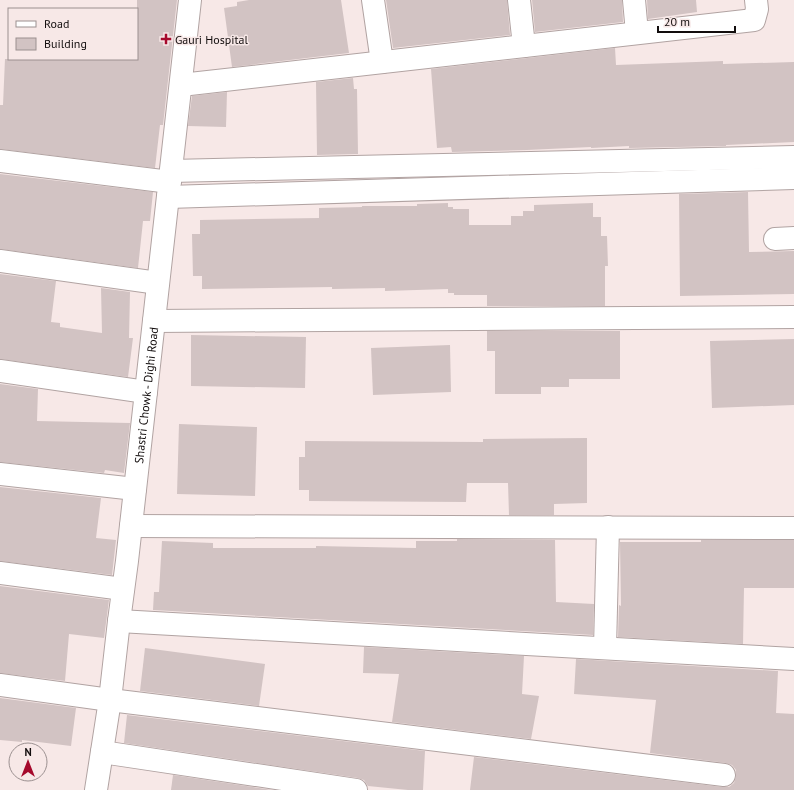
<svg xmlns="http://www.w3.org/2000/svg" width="794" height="790" viewBox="0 0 794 790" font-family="'PT Sans',sans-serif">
<rect width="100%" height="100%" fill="#f7e8e7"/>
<g fill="#d2c3c3">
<path d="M137,0H177L163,125H160L155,168L0,149V105H3L5,59H137Z"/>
<path d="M249,0H341L349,53L232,67L224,8L237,6V2Z"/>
<path d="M386,0H507L510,35L393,48Z"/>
<path d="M532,0H622L623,22L535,32Z"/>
<path d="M647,0H696L697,12L648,19Z"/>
<path d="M615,48L616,65L723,61V64L794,62V142L726,145V146L629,148V146L591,148V147L527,150L452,152L451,147L437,148L431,69Z"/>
<path d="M353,78L354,89H357L358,154L317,155L316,82Z"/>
<path d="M227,92L226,127L188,126L192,96Z"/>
<path d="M0,174L153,192L150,221H143L138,268L0,249Z"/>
<path d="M748,192L749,252L794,251V294L680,296L679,194Z"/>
<path d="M448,203V207H453V209H469V225H511V216H523V211H534V205L593,203V217H601V236H607L608,266H605V306H487V295H454V293H448V289L385,291V288L332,289V287L202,289V276H193L192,234H200V220L319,218V208L362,207V206H417V204Z"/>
<path d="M0,274L56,281L51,322L60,323V327L102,333L101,288L130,292L129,338H133L128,377L0,359Z"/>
<path d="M487,331H620V379H569V387H541V394H495V351H487Z"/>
<path d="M191,335L306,337L305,388L191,386Z"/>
<path d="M794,339V405L712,408L710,341Z"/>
<path d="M450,345L451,392L373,395L371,348Z"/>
<path d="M0,384L38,389L37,421L130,423L124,473L105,470L104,473L0,462Z"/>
<path d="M179,424L257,427L255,496L177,494Z"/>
<path d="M587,438V503L554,504V515H509L508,483H467L466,502L309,501V490H299V457H305V441L483,442V439Z"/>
<path d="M0,487L101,498L96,538L116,540L112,575L0,561Z"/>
<path d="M457,539L555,540L556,602L594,604L593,635L153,610L154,592H159L162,541L213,543V548H316V546L416,548V541H457Z"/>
<path d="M701,540H794V588H744L743,644L618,637L619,605L621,606L620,542H701Z"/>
<path d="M0,586L109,600L104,638L69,634L65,681L0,673Z"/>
<path d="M364,647L524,656L522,694L539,696L531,739L392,722L399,674L363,673Z"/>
<path d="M145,648L265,664L259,706L140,691Z"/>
<path d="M576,659L778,671L776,713L794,714V790H470L474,757L722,787H729L734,783L736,777V770L732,765L726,763L650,753L656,700L574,694Z"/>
<path d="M0,698L76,708L71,746L22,740V742L0,740Z"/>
<path d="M127,715L425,751L423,790H408L368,786L364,780L358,778L124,743Z"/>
<path d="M173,775L272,790H171Z"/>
</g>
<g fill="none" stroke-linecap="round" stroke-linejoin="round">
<g stroke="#b1a3a2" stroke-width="24">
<g id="minor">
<path d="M373,0L382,62"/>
<path d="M519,0L524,46"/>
<path d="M634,0L637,33"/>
<path d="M181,85L754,20L757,9L756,0"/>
<path d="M0,161L170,182"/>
<path d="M171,171L794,157"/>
<path d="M168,197L794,178"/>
<path d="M775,239L794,238"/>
<path d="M0,261L158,283"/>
<path d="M154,321L794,317"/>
<path d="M0,371L146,392"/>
<path d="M0,474L135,489"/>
<path d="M131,526L794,528"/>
<path d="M0,573L123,589"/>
<path d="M119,621L794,659"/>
<path d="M605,648L608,527"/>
<path d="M0,685L110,700L724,775"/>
<path d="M102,752L356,790"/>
<path id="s1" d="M96,790L110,700L119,621L127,561L190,0"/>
</g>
</g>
<use href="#minor" stroke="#fff" stroke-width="22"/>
</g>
<path fill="#a5092c" stroke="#f7e8e7" stroke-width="1.5" d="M164 33h4v4h4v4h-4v4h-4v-4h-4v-4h4z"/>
<g text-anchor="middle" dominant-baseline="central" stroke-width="3" stroke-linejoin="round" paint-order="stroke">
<g font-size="12" fill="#120d0d" stroke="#f7e8e7" text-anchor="start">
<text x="175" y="39">Gauri Hospital</text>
</g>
<g font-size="12" fill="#120d0d" stroke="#f7e8e7">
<text stroke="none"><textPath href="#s1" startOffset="398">Shastri Chowk - Dighi Road</textPath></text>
</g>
</g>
<rect x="8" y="8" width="130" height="52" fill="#f7e8e7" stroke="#9b9090"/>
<rect x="16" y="21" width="20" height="6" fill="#ffffff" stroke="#9b9090"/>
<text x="44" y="28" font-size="12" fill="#120d0d">Road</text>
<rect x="16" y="38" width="20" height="12" fill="#d2c3c3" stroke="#9b9090"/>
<text x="44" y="48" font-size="12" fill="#120d0d">Building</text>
<g transform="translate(28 762)"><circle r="19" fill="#f7e8e7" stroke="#9b9090"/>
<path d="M0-3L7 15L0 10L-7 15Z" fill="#a5092c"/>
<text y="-6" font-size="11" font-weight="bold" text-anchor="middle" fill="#120d0d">N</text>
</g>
<path d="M658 26v6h77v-6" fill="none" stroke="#120d0d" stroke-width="2"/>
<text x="664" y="26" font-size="12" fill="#120d0d" stroke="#f7e8e7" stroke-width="3" paint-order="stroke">20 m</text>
</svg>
